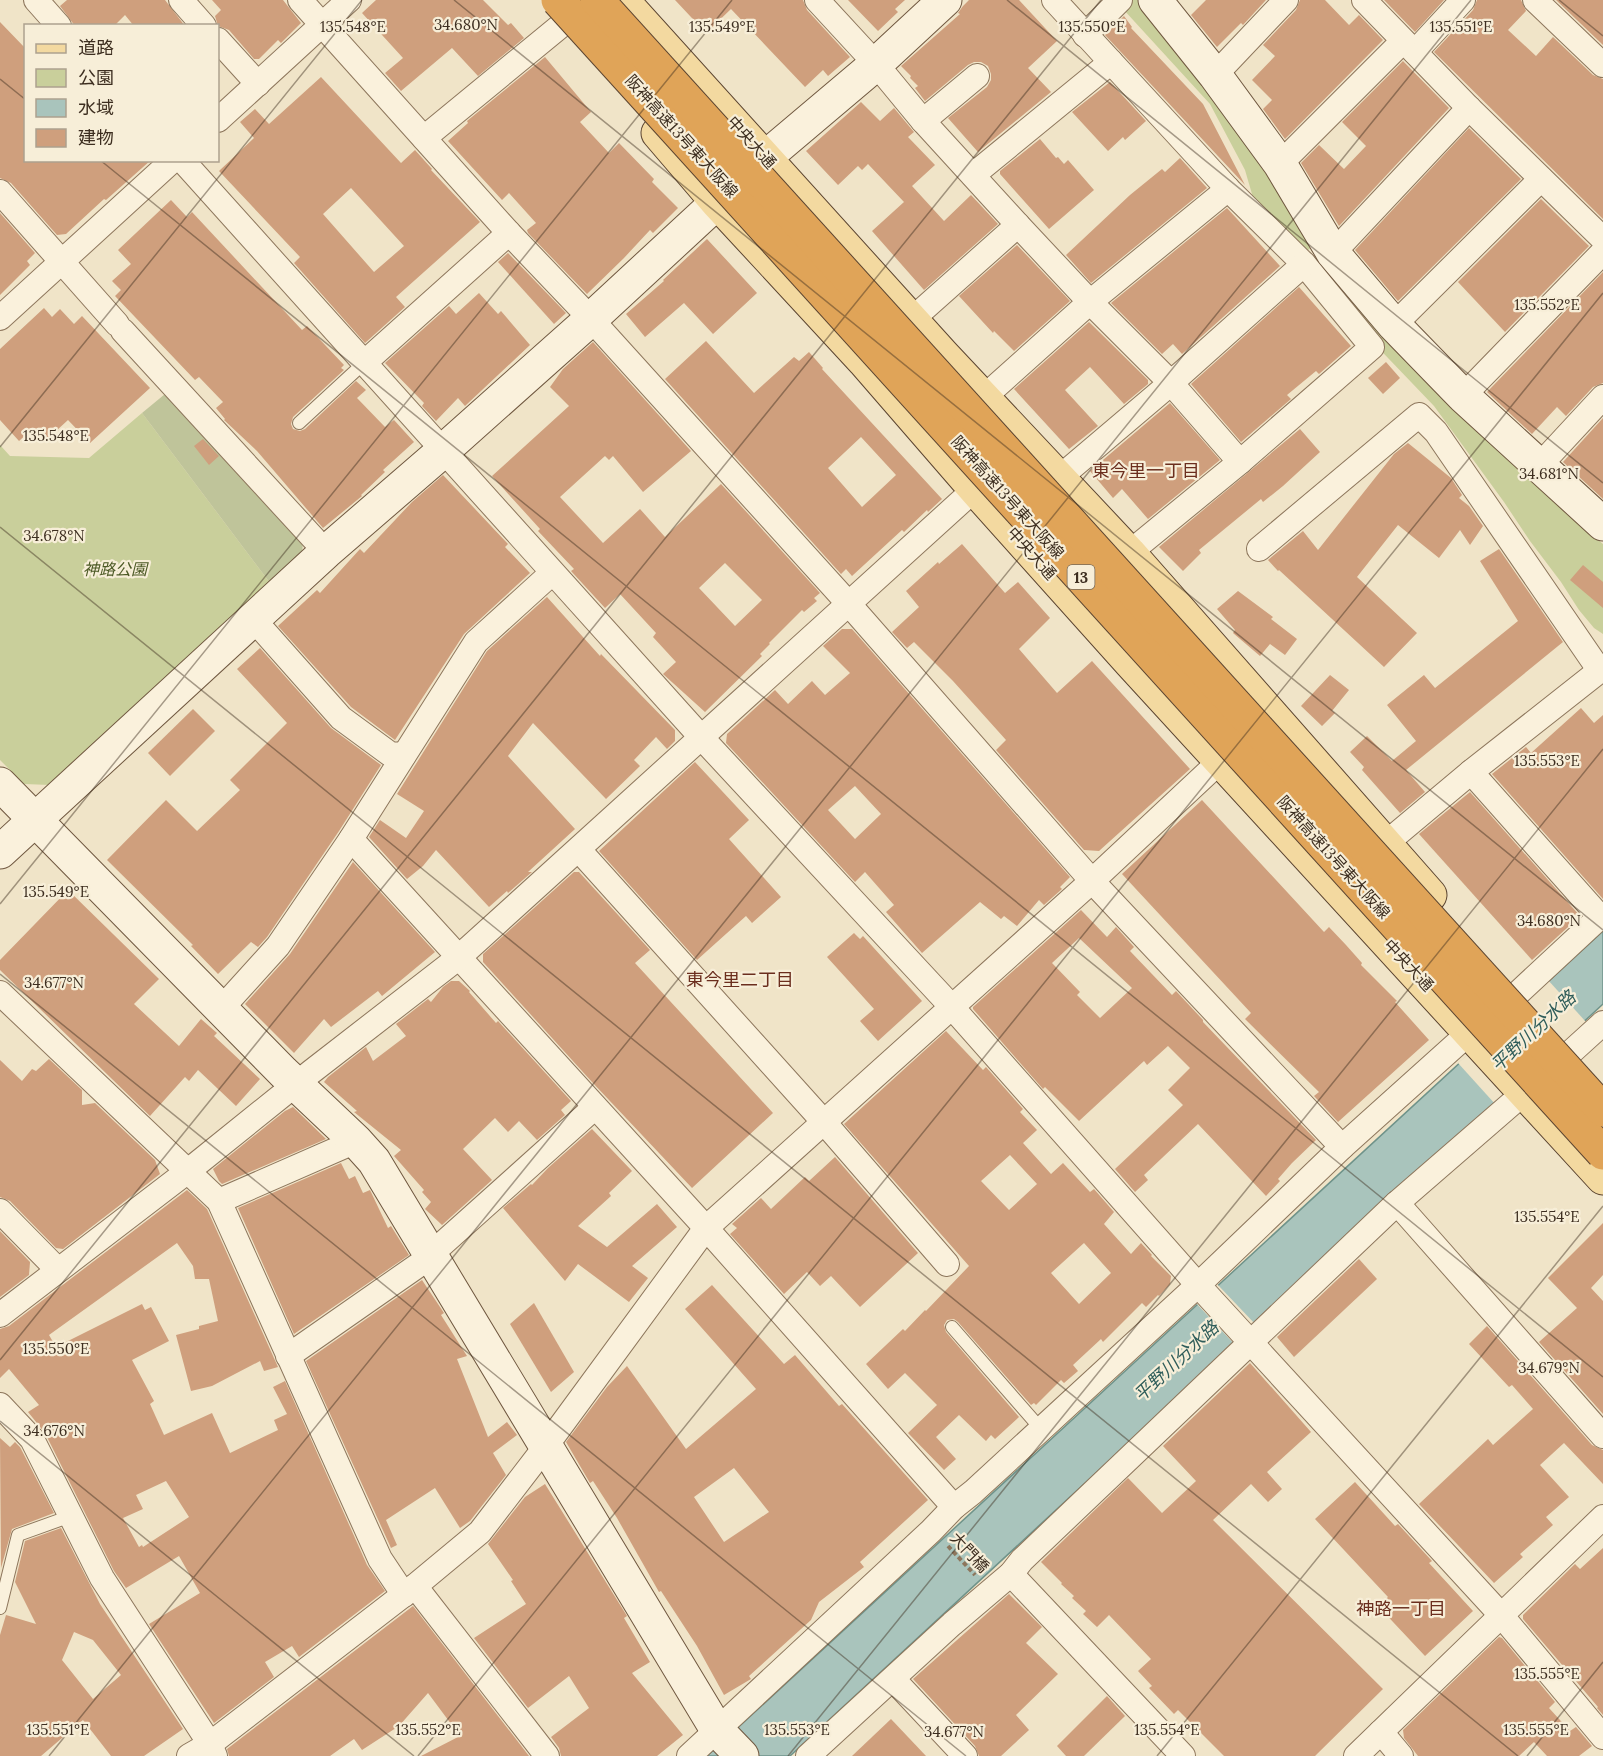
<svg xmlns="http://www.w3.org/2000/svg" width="1603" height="1756" viewBox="0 0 1603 1756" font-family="Lora,'Noto Sans JP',serif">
<rect width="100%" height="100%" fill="#f0e4c8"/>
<g fill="#c9cf9b">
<path d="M1128,0H1145L1226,101L1312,247L1303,254L1254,201L1245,170L1210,104L1123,9Z"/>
<path d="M1314,270H1326L1572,518L1603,544V634L1594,628L1579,610L1561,582L1530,541L1504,502L1434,406L1366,335Z"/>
<path d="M142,413L270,583L50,785L24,784L0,760V445L10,456L89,458Z"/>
</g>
<path fill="#bfc49a" d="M165,394L303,539L302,557L270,583L142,413Z"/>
<path fill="#a9c4bc" stroke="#6f938a" stroke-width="1.5" d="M1603,931V1004L790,1756H707Z"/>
<g fill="#f0e4c8">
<path d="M1548,980L1586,1022L1496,1105L1458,1063Z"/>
<path d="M1217,1284L1257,1326L1236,1346L1196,1303Z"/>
</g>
<g fill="#cf9f7d" fill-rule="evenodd">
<path d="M67,0H165L185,26H134L125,15L114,26H75L60,6Z"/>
<path d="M212,0H283L301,23L281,43L278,40L259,59H254L229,30L218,26L215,16L221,10Z"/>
<path d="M376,0H483L508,25L511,23L524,38L478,76L452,48L401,91L385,73L403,58L362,13Z"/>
<path d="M675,0H803L807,10L850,57L828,76L823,70L805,87L731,9L706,33Z"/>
<path d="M848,0H905L895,9L898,12L878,31Z"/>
<path d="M969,0H1019L1057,41L1028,68L1051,92L978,152L948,118L987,87L991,80V74L988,66L981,62H974L968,65L925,101L915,88L918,86L910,78L911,76L901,66L960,14L958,13L963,6Z"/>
<path d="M1206,0H1266L1243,25L1241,23L1217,47L1191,15Z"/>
<path d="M1300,0H1325L1349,25L1359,15L1383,40L1285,139L1263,109L1272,100L1252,80L1275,56L1263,45L1296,10Z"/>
<path d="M1384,0H1444L1415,32Z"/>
<path d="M1477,0H1521L1526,11L1508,30L1536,56L1553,37L1593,75L1603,79V219L1434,52L1473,10Z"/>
<path d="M1556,0H1603V45Z"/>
<path d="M1124,16L1132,27L1131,28L1203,104L1245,185L1105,35Z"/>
<path d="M0,22L26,49V160H151L106,200L104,199L66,234L57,235L11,183L0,178Z"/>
<path d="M545,57L591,112L580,122L609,153L619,143L654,179L652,182L678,208L653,233L650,230L624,258L587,294L528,233L527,230L536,223L509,193L502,200L448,141L468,123L467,121Z"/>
<path d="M1403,61L1449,108L1339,226L1301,163L1319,145L1344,169L1366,146L1342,122Z"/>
<path d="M321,77L401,163L415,150L432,169L431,170L480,222L396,297L405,307L365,343L294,263L300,257L219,171L254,138L240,122L255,109L269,124ZM351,188L404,246L374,272L323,214Z"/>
<path d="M1110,82L1146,121L1125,140L1123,137L1108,151L1072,112Z"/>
<path d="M861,102L880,121L894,108L914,132L908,137L935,165L912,186L944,221L971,195L998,224L924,290L872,231L904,202L868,164L862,170L858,166L838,185L806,151Z"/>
<path d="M1469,128L1521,179L1398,301L1355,250Z"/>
<path d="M1040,139L1056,158L1058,157L1064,164L1068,160L1094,190L1049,229L1000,174V171Z"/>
<path d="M1180,158L1207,188L1091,283L1066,255L1130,195L1162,169L1165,172Z"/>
<path d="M1541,199L1589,246L1505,332L1458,282Z"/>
<path d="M171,200L187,217L192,212L302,330L307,326L344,365L341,368L344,370L293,417L291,424L293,429L300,431L305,429L356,381L366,390L357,398L385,427L394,420L414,442L383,470L385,472L361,495L362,496L323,528L257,451L224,420L225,419L216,408L223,402L199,377L195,380L115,296L121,290L112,281L131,264L118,250Z"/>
<path d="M1227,208L1280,266L1182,354L1173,344L1162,354L1111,303Z"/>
<path d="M0,213L35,253L27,261L30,265L0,295Z"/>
<path d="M707,239L757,293L713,334L684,303L645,337L626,314L664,281L663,280Z"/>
<path d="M1017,245L1070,301L1014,351L994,331L993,333L959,296Z"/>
<path d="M508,253L566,313L554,324L498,262Z"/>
<path d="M1603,272V383L1593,387L1566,416L1557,407L1532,434L1487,392Z"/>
<path d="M1299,287L1351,346L1319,374L1316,371L1287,395L1291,399L1241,442L1191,384Z"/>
<path d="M479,293L498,314L501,311L530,345L465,406L458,398L436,421L422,406L424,403L385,363L449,306L456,314Z"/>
<path d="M44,308L52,317L60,309L74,324L82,316L150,388L90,443L68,420L44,442L32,429L19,441L0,420V349Z"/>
<path d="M1089,322L1148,380V384L1124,404L1090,367L1065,390L1098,426L1069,449L1014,389Z"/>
<path d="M706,341L754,393L794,357L799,361L809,352L823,368L822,369L942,499L928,512L927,510L904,532L902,530L852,576L846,569L841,574L665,379ZM861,437L896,475L862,507L828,468Z"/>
<path d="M593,342L691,451L643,492L613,456L609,460L605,456L560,497L603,543L640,509L665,537L721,484L820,593L814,598L817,601L804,612L802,610L769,643L770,644L760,654L762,656L705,712L663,674L676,662L653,637L656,633L620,594L605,608L571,571L574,569L538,531L540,529L492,476L569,406L550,387L563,369ZM725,563L762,600L735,626L699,588Z"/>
<path d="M1386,362L1400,378L1383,394L1368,378Z"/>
<path d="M1170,403L1220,460L1148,519L1122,489L1113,498L1090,471Z"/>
<path d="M1603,418V499L1563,462Z"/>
<path d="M1300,429L1320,452L1283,486L1263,502L1261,499L1199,550L1201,553L1183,571L1159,547Z"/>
<path d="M203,439L219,456L209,465L194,446Z"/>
<path d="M1408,443L1451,478L1462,495L1459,498L1469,506L1483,526L1470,545L1460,530L1439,558L1398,525L1357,577L1417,633L1384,667L1279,570L1278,571L1268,560L1303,531L1318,550L1394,454Z"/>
<path d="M443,475L508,544L505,547L530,573L464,634L395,740L351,707L278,626L317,590L320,593L360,549L364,553L412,502Z"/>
<path d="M962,544L1005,593L1018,582L1050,618L1019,649L1057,693L1092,661L1190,769L1099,851L1084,850L996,750L1006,740L953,681L914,642L907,648L892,632L919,607L906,591L938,562L939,564Z"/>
<path d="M1499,549L1563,642L1406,770L1425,792L1400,813L1362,770L1364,767L1350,752L1367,736L1392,761L1416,741L1387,705L1424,675L1435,688L1518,621L1480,561Z"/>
<path d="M1583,565L1603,582V608L1570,580Z"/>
<path d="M1238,591L1273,617L1271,619L1297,639L1285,655L1270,644L1260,656L1233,633L1235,630L1217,609Z"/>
<path d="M547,597L600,656L601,654L675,730V741L667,749L656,737L634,760L640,766L606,799L533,723L508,756L575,829L528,872H532L508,893L507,891L489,907L436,850L423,866L407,879L369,837L380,820L406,838L424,811L397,794L487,651Z"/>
<path d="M842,629H852L1070,877L1060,887L1062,889L1044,905L1039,900L1017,926L1004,916L1001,919L980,902L922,953L886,912L894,905L865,872L855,882L726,743L727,734L775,690L788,704L812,681L825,695L850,673L823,646ZM855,786L881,814L855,839L828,810Z"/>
<path d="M260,648L331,728L381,765L339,831L267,937L258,947L251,942L218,974L191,946L193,945L107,860L166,800L197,831L240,790L230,780L287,723L237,669Z"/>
<path d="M1330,675L1349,690L1332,711L1335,713L1322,726L1301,706Z"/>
<path d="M1581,708L1594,723L1603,715V899L1492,774L1526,747L1531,753Z"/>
<path d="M193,709L215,731L170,776L148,753Z"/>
<path d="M695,762L749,820L729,839L781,897L752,923L746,916L697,960L599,851Z"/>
<path d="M1470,792L1580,916L1532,960L1419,834Z"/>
<path d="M1202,800L1324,932L1329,927L1346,945L1362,963L1361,965L1397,1001L1395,1002L1429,1040L1338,1122L1314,1096L1319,1092L1245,1019L1251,1013L1122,874Z"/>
<path d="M353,862L435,952L382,996L378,991L331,1027L324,1019L294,1053L245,1004L290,954Z"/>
<path d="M574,872H579L650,950L635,963L773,1113L692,1188L592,1082L483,962V954Z"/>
<path d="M68,890L159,979L134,1004L179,1046L201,1019L217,1033L214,1036L260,1079L236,1106L198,1070L189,1081L185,1077L150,1116L0,970V960Z"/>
<path d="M1081,910L1107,937L1116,927L1134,947L1130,951L1172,995L1176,991L1203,1020V1022L1316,1140L1292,1163L1278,1179L1280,1181L1266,1196L1198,1124L1144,1175L1148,1180L1135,1192L1115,1169L1183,1105L1168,1090L1190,1068L1168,1046L1147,1065L1144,1061L1079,1121L1045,1087L1043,1089L973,1009V1007ZM1079,938L1132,988L1100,1018L1077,995L1080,992L1052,963Z"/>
<path d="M854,933L860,939L863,936L922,1001L878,1041L860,1021L874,1009L827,957Z"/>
<path d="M451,981H459L470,991L469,992L496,1023L498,1021L571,1101L561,1110L565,1115L537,1140L519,1121L508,1132L495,1118L463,1149L492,1180L442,1225L425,1209L431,1202L422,1192L424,1190L394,1156L401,1150L354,1112L357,1111L324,1082L328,1077L366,1047L373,1061L406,1036L396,1024L428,999L431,1002L443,987Z"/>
<path d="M946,1031L983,1070L986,1067L1023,1109L1020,1112L1037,1130L1023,1143L1051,1174L1063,1163L1090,1192L1094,1189L1114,1212L1104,1224L1131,1254L1141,1243L1152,1255L1151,1256L1171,1276L1170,1284L1159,1296L1158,1295L1146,1307L1142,1303L1103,1342L1101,1339L1073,1365L1078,1371L1064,1383L1061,1380L1036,1405L1034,1403L1031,1405L958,1322L954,1319L947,1320L944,1325L946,1332L1019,1417L995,1439L991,1435L986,1441L959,1415L936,1437L956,1459L944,1470L908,1433L937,1405L905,1373L888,1389L866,1364L903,1329L905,1331L925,1310L926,1311L969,1266L844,1124ZM1010,1155L1037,1184L1009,1210L981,1181ZM1084,1243L1111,1273L1079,1304L1051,1273Z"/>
<path d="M49,1059L82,1090V1105L95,1103L155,1160L160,1174L63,1249L56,1248L10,1201L0,1197V1060L22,1081L32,1069L36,1071Z"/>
<path d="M293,1107L326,1139L222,1184L219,1181L213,1169L285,1111Z"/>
<path d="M592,1129L632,1171L609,1193L611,1196L578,1226L607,1247L657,1204L677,1227L632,1266L648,1278L629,1302L578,1264L565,1281L503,1208L531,1184L532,1185L548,1168Z"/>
<path d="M835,1157L918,1253L860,1307L831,1276L820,1286L807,1272L784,1294L730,1234L737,1228L732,1224L761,1198L771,1209L805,1177L809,1181Z"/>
<path d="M341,1163L349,1179L355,1176L363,1193L370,1190L388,1228L391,1226L409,1255L294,1334L238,1208Z"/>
<path d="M187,1190L207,1209L278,1367L264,1371L260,1361L212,1386L191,1391L176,1335L199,1329V1326L218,1321L209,1279H195L193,1266L177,1243L49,1335L56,1347L142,1304L145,1310L151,1307L169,1341L132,1360L154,1401L150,1404L164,1435L212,1413L230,1453L278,1430L274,1420L287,1414L273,1387L285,1381L367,1565L385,1591L299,1657L292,1646L265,1662L274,1677L214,1723L149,1624L200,1593L179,1556L126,1588L114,1571L45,1433L28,1412L39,1405L9,1369L0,1378V1329L9,1326ZM166,1481L189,1517L143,1547L142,1545L139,1547L123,1518L143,1509L136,1495Z"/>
<path d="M1603,1223V1275L1591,1288L1603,1301V1414L1539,1342L1577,1308L1548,1278Z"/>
<path d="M0,1231L30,1262L29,1275L0,1297Z"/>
<path d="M1359,1259L1377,1279L1294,1357L1277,1337Z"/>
<path d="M422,1280L444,1313L441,1315L467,1356L457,1359L488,1437L507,1422L517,1435L493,1453L506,1475L470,1521L460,1528L435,1488L386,1520L397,1545L391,1548L306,1361Z"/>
<path d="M712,1285L784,1364L795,1355L839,1406L842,1404L928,1500L860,1562L864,1567L819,1602L811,1620L749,1676L751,1679L724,1695L697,1646L661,1591L659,1592L617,1518L593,1481L590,1483L566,1442L607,1387L627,1366L686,1449L756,1389L685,1309ZM734,1468L769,1512L724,1542L694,1497Z"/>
<path d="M534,1303L574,1372L551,1392L510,1324Z"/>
<path d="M1487,1326L1592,1445L1603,1450V1484L1564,1443L1540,1465L1569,1497L1546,1517L1553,1525L1520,1554L1523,1557L1494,1583L1419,1504L1488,1439L1493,1445L1533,1409L1512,1385L1509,1387L1469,1344Z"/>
<path d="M1250,1363L1311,1432L1267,1472L1282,1489L1268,1502L1251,1484L1213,1520L1383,1689L1315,1756H1224L1178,1710L1174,1714L1149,1688L1152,1686L1138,1671L1151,1659L1109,1615L1097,1627L1083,1614L1086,1611L1072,1598L1074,1596L1061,1584L1062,1583L1041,1562L1128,1478L1162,1513L1196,1481L1163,1446Z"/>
<path d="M0,1438L10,1447L15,1442L20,1447L54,1513L12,1529L1,1568Z"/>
<path d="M1355,1482L1395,1526L1398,1524L1432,1561L1429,1563L1473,1611L1425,1656L1378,1606L1388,1597L1315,1519Z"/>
<path d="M545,1484L627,1616L624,1618L650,1662L632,1673L683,1735L657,1756H561L559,1748L551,1737L589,1708L569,1676L528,1708L474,1638L526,1604L511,1581L513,1580L488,1544L525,1497Z"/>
<path d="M61,1528L100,1604L183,1729L144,1756H111L83,1720L41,1756H0V1635L6,1615L36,1624L15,1582L25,1541ZM74,1632L93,1640L121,1675L93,1699L62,1660Z"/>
<path d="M1603,1548V1715L1597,1708L1598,1707L1523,1619V1615L1575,1564L1580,1569Z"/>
<path d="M1009,1594L1042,1627L1026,1643L1058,1674L1016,1715L1029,1730L1001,1756H979L975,1746L913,1679Z"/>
<path d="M413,1606L529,1756H421L460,1736L428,1693L399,1726L362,1750L354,1739L330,1756H229L227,1749Z"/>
<path d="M1499,1637L1502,1638L1555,1702L1549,1708L1570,1731L1576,1727L1592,1746L1579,1756H1547L1534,1742L1519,1756H1418L1404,1738L1403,1730Z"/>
<path d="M1107,1696L1125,1716L1084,1756H1066L1057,1746Z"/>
<path d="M891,1719L926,1756H852Z"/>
</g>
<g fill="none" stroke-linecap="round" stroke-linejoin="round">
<g stroke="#8d765c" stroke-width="14">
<g id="lane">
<path d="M299,423L364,363"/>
<path d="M952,1327L1041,1429"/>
<path d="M0,1608L18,1535L71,1516"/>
</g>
</g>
<g stroke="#8d765c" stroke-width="26">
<g id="street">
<path d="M36,0L59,26"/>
<path d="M181,0L204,26"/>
<path d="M300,0L509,233L591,319L848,603L1092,881L1342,1147"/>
<path d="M817,0L876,64L923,121L1018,225L1090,302L1171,383L1240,462"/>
<path d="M1054,0L1228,189L1304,264L1372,347L1240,462L1129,553"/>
<path d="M1364,0L1469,108L1603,239"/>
<path d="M1535,0L1603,65"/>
<path d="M1085,35L1120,0"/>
<path d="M218,40L258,84"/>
<path d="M1415,52L1463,0"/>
<path d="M1215,75L1286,0"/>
<path d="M218,120L349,0"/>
<path d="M923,121L977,76"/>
<path d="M424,138L564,23"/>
<path d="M182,160L701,737L951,1006L1198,1285L1501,1615L1603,1737"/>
<path d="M1280,164L1403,41"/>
<path d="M973,175L1111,62"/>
<path d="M0,192L117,324"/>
<path d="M1333,253L1469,108"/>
<path d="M0,318L173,160"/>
<path d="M1394,325L1541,179"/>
<path d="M900,330L1018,225"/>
<path d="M123,331L326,552"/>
<path d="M364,363L509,233"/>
<path d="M1463,396L1603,252"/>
<path d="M983,398L1090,302L1228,189"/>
<path d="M1540,465L1603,397"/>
<path d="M1059,478L1171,383L1304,264"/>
<path d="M1259,549L1419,415L1436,432L1600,671"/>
<path d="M254,620L341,718L390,754L404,755"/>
<path d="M1471,772L1600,917"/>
<path d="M351,839L706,1228L954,1507"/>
<path d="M1385,844L1471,772L1603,668"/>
<path d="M579,850L823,1121L947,1264"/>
<path d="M0,993L219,1201L380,1559L404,1595"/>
<path d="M1517,994L1603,914"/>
<path d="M221,1009L278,946L351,839L476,642L552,573"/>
<path d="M1570,1053L1603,1023"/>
<path d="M219,1201L356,1141"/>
<path d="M1397,1203L1603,1436"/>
<path d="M0,1211L58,1270"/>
<path d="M0,1315L188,1171L311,1072L458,958L975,489"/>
<path d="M288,1356L420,1264L595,1107"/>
<path d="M0,1405L32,1439L102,1578L210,1744L215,1756"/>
<path d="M1011,1574L1183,1756"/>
<path d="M415,1586L547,1756"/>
<path d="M893,1679L965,1756"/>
<path d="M1381,1732L1401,1756"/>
<path d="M189,1756L210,1744L415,1586L480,1532L546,1446L706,1228L1092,881L1233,749"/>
<path d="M689,1756L931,1531L954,1507L973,1492L1198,1285L1342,1147L1470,1032"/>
<path d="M808,1756L952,1624L1011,1574L1022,1560L1397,1203L1525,1092"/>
<path d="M1356,1756L1603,1517"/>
</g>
</g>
<g stroke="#6f573f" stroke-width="35">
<g id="secondary">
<path d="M1155,0L1215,75L1280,164L1333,253L1394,325L1463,396L1603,524"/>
<path d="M0,784L283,1072L356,1141L374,1161L717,1730L742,1756"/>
<path d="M0,852L326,552L444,450L591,319L766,157L876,64L945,0"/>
</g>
</g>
<g stroke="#5b4430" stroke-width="35">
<g id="primary">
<path d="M622,0L943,355L1129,553L1430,895"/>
<path d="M658,133L717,202L864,361L975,489L1131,663L1603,1178"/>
</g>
</g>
<path stroke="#8d765c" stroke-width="4" stroke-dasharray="4.5 3" stroke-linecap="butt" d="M948,1546L975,1575"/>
<use href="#lane" stroke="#faf1dc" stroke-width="12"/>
<use href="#street" stroke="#faf1dc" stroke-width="24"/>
<use href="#secondary" stroke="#faf1dc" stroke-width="33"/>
<use href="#primary" stroke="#f3d9a0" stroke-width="33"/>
<g stroke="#5b4430" stroke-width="35" stroke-linecap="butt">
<g id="highway-bridge">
<path d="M558,0L1603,1153"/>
<path d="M597,0L1603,1110"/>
</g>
</g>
<use href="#highway-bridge" stroke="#e0a458" stroke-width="33"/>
</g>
<path fill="none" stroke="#3d2e20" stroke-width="1.5" stroke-opacity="0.45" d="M454,0L1603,930M1007,0L1603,483M1559,0L1603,36M0,79L26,100M100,160L1603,1377M0,447L362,0M0,527L1518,1756M0,904L732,0M0,974L966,1756M0,1360L1101,0M0,1421L414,1756M49,1756L1471,0M418,1756L1603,293M788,1756L1603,749M1157,1756L1603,1206M1527,1756L1603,1662"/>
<g text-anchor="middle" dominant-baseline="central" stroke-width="4.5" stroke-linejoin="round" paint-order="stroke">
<rect fill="#f7eed8" stroke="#756857" stroke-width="1.5" x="1067.5" y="565" width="27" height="24" rx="4.5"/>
<g font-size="15" font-weight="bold" fill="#3d2e20">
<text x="1081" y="577">13</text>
</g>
<g font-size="16" fill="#3d2e20" stroke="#f7eed8">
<text transform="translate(682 136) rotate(48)">阪神高速13号東大阪線</text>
<text transform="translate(752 142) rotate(48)">中央大通</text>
<text transform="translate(1008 497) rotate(48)">阪神高速13号東大阪線</text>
<text transform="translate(1032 553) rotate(48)">中央大通</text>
<text transform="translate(1334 857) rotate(48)">阪神高速13号東大阪線</text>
<text transform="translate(1409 965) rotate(47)">中央大通</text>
<text transform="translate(970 1552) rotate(47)">大門橋</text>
</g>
<g font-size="16" font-style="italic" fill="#4d5a26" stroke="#f7eed8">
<text x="115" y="569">神路公園</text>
</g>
<g font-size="18" fill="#6b2e1e" stroke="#f7eed8">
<text x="1146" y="470">東今里一丁目</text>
<text x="740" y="979">東今里二丁目</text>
<text x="1401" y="1608">神路一丁目</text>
</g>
<g font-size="18" font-style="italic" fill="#2f5d5a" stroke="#f7eed8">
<text transform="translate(1533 1031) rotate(-43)">平野川分水路</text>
<text transform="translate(1176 1361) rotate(-43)">平野川分水路</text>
</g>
</g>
<g font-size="15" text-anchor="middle" fill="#3d2e20" stroke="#f7eed8" stroke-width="4.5" stroke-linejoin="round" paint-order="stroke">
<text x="466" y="30">34.680°N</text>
<text x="353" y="32">135.548°E</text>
<text x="1092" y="32">135.550°E</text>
<text x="1461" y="32">135.551°E</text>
<text x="722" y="32">135.549°E</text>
<text x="1547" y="310">135.552°E</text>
<text x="56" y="441">135.548°E</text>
<text x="1549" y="479">34.681°N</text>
<text x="54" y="541">34.678°N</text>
<text x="1547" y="766">135.553°E</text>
<text x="56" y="897">135.549°E</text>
<text x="1549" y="926">34.680°N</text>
<text x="54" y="988">34.677°N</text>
<text x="1547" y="1222">135.554°E</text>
<text x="56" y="1354">135.550°E</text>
<text x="1549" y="1373">34.679°N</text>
<text x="54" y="1436">34.676°N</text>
<text x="1547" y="1679">135.555°E</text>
<text x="58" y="1735">135.551°E</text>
<text x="428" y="1735">135.552°E</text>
<text x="797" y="1735">135.553°E</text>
<text x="1167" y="1735">135.554°E</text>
<text x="1536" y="1735">135.555°E</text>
<text x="954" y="1737">34.677°N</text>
</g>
<rect x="24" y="24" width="195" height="138" fill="#f7eed8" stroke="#ada18e" stroke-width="1.5"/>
<rect x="36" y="44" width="30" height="9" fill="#f3d9a0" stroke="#ada18e" stroke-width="1.5"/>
<text x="78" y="54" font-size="18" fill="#3d2e20">道路</text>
<rect x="36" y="69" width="30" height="18" fill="#c9cf9b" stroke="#ada18e" stroke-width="1.5"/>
<text x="78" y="84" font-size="18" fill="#3d2e20">公園</text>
<rect x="36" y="99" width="30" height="18" fill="#a9c4bc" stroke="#ada18e" stroke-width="1.5"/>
<text x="78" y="114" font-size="18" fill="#3d2e20">水域</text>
<rect x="36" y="129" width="30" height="18" fill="#cf9f7d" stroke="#ada18e" stroke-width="1.5"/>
<text x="78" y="144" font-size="18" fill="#3d2e20">建物</text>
</svg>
